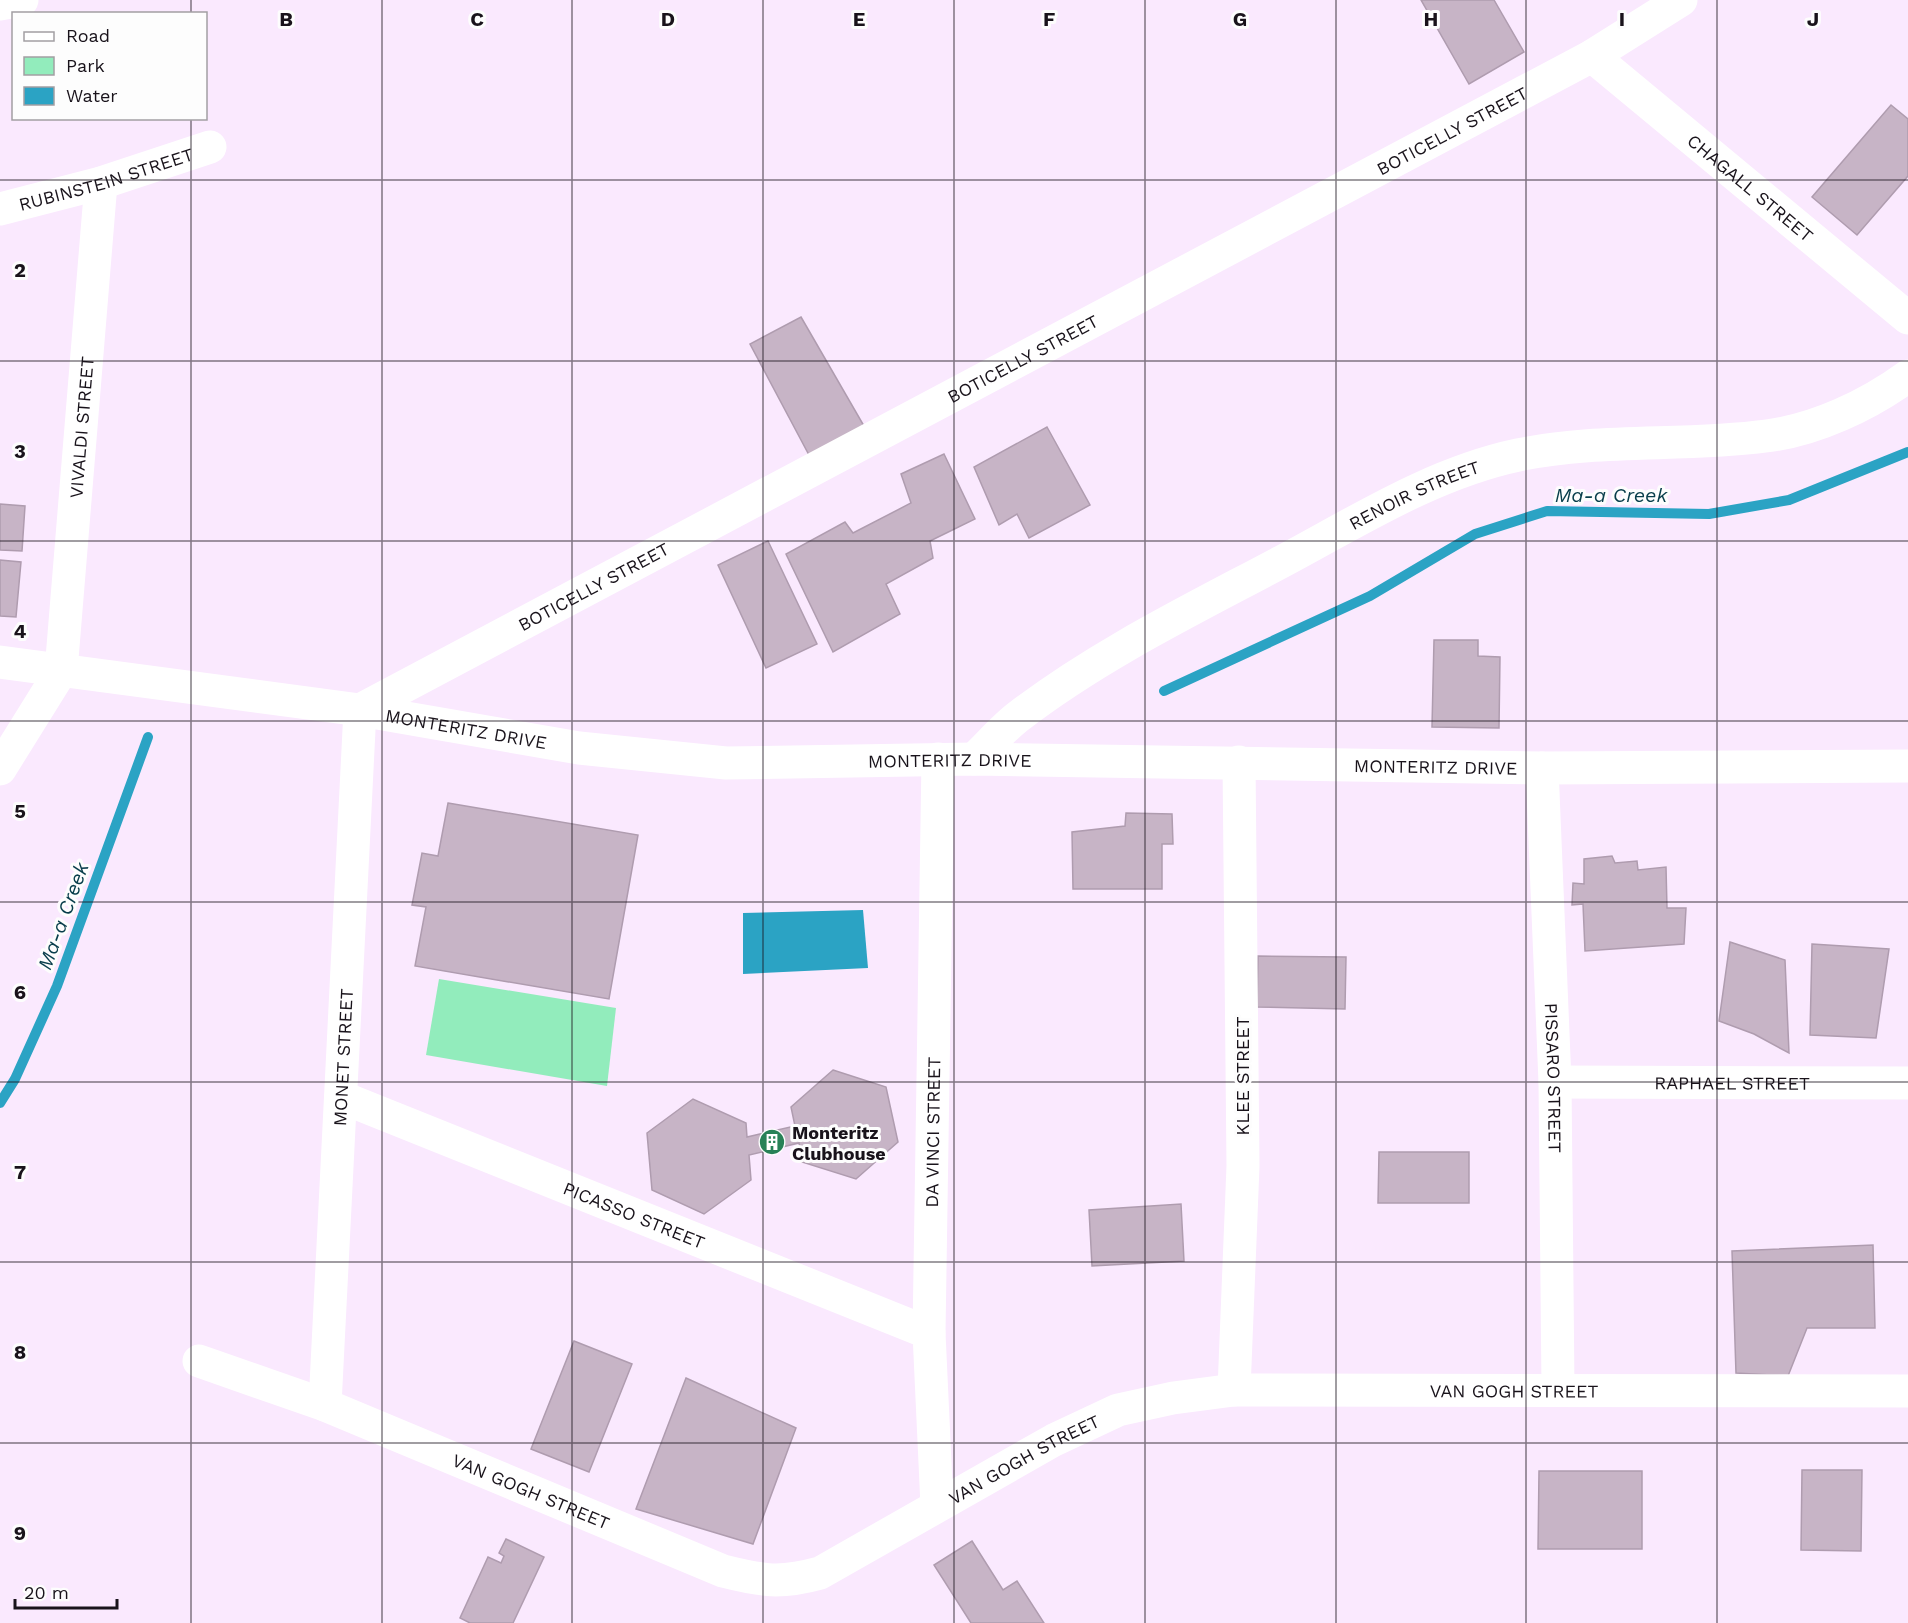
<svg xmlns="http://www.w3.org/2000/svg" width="1908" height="1623" viewBox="0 0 1908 1623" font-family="'Work Sans',sans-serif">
<rect width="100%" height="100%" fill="#fae9fe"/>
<path fill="#92ecbc" d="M439,979L616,1008L607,1086L426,1055Z"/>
<path fill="#2ba3c4" d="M863,910L868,968L743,974V913Z"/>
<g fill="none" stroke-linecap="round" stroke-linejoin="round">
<g stroke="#2ba3c4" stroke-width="10">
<path d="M1164,691L1370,596L1475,534L1547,511L1709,514L1789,500L1908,452"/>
<path d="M0,1103L15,1079L57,986L148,737"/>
</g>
</g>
<g fill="#c7b4c6" stroke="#af9caf" stroke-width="1.5">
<path d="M1421,0H1494L1524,52L1469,84Z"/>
<path d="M1891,105L1908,119V176L1857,235L1812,197Z"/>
<path d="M801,317L864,426L809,455L750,344Z"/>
<path d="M1047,427L1090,505L1029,538L1017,514L999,525L974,467Z"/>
<path d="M944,454L975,519L930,541L933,558L886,584L900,614L833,652L786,554L845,522L853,533L911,503L901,474Z"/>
<path d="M0,504L25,506L22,551L0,550Z"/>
<path d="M768,541L817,644L766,668L718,565Z"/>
<path d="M0,560L21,562L16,617L0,616Z"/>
<path d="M1434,640H1478V656L1500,657L1499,728L1432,727Z"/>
<path d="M448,803L638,835L609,999L415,966L426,907L412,905L422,853L438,856Z"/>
<path d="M1126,813L1172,814L1173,844H1162V889H1073L1072,832L1125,826Z"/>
<path d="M1612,856L1615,863L1637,861L1638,870L1666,867L1667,908H1686L1684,944L1585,951L1583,904L1572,905L1573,883L1584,884V859Z"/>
<path d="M1730,942L1785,960L1789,1053L1754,1034L1719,1021Z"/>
<path d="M1812,944L1889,949L1876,1038L1810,1035Z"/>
<path d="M1258,956L1346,957L1345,1009L1257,1007Z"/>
<path d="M833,1070L886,1087L898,1142L856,1179L802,1162L799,1143L749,1155L751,1180L704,1214L652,1190L647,1133L693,1099L746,1123L747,1137L795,1126L791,1107Z"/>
<path d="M1379,1152H1469V1203H1378Z"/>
<path d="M1181,1204L1184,1261L1092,1266L1089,1210Z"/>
<path d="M1873,1245L1875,1328H1807L1788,1376L1736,1373L1732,1251Z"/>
<path d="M574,1341L632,1364L589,1472L531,1449Z"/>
<path d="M686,1378L796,1428L753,1544L636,1509Z"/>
<path d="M1802,1470H1862L1861,1551L1801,1550Z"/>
<path d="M1539,1471H1642V1549H1538Z"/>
<path d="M506,1539L544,1557L513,1623H470L460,1618L488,1557L501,1563L504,1556L499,1553Z"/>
<path d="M972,1541L1003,1590L1017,1581L1044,1623H971L934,1565Z"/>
</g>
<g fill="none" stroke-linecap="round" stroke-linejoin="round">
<g stroke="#fff" stroke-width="33">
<path id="s1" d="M1592,56L1908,318"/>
<path id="s2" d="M0,209L101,183L210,147"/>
<path id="s3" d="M0,662L360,710L579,748L726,763L974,759L1542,768L1908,766"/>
<path id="s4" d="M974,759C989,745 1003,728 1019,716C1100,654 1193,609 1283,561C1358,521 1433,473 1518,455C1599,438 1684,447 1766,436C1816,430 1868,405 1908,376"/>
<path id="s5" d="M1542,768L1555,1082L1558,1388"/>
<path id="s6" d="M0,769L61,671L101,183"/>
<path id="s7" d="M1555,1082L1908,1083"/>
<path id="s8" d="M341,1097L929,1333"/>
<path id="s9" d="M199,1361L325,1405L723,1571C763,1581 780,1584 820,1573L1054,1440L1118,1410L1173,1398L1234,1390L1908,1391"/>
<path d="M1234,1390L1243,1166L1239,762"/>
<path id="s10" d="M325,1405L360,710L1592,56L1681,0"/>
<path id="s11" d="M937,1506L929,1333L938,759"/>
</g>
<path stroke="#fff" stroke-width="33" d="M0,4L22,0"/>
</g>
<path fill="none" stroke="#19131b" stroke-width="1.5" stroke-opacity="0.55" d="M191,0V14M382,0V1623M572,0V1623M763,0V1623M954,0V1623M1145,0V1623M1336,0V1623M1526,0V1623M1717,0V1623M191,118V1623M0,180H1908M0,361H1908M0,541H1908M0,721H1908M0,902H1908M0,1082H1908M0,1262H1908M0,1443H1908"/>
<defs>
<g id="building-disc" transform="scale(1.35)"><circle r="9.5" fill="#278157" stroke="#fdfdfd"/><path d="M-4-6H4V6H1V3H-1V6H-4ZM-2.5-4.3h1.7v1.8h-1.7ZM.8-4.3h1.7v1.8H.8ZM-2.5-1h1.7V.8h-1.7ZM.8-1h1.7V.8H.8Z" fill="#fff"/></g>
</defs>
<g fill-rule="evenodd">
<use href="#building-disc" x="772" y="1142"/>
</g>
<g text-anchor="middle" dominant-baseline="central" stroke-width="6" stroke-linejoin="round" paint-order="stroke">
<g font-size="18" fill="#19131b" stroke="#fdfdfd">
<text stroke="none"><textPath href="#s10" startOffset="1932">BOTICELLY STREET</textPath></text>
<text stroke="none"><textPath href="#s2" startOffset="110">RUBINSTEIN STREET</textPath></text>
<text stroke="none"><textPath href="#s1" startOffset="206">CHAGALL STREET</textPath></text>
<text stroke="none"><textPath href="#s10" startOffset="1446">BOTICELLY STREET</textPath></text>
<text stroke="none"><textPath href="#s6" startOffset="360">VIVALDI STREET</textPath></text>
<text stroke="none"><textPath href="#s4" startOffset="516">RENOIR STREET</textPath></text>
<text stroke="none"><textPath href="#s10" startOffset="960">BOTICELLY STREET</textPath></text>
<text stroke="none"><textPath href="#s3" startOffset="471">MONTERITZ DRIVE</textPath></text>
<text stroke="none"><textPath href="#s3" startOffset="957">MONTERITZ DRIVE</textPath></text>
<text stroke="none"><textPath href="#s3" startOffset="1443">MONTERITZ DRIVE</textPath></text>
<text stroke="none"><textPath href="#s10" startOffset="348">MONET STREET</textPath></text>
<text transform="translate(1242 1076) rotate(-90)">KLEE STREET</text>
<text stroke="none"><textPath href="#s5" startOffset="310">PISSARO STREET</textPath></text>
<text stroke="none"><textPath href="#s7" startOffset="177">RAPHAEL STREET</textPath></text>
<text stroke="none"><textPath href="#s11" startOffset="374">DA VINCI STREET</textPath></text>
<text stroke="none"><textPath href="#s8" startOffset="316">PICASSO STREET</textPath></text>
<text stroke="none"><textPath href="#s9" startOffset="1401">VAN GOGH STREET</textPath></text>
<text stroke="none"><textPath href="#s9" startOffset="897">VAN GOGH STREET</textPath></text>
<text stroke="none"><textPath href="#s9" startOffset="357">VAN GOGH STREET</textPath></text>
</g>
<g font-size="18" font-weight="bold" fill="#19131b" stroke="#fdfdfd" text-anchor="start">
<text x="792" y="1132">Monteritz<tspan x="792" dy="21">Clubhouse</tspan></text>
</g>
<g font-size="20" font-style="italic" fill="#083d4b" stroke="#fdfdfd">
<text x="1611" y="495">Ma-a Creek</text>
<text transform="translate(63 916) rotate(-70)">Ma-a Creek</text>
</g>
</g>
<g font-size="20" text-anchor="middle" font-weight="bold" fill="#19131b" stroke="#fdfdfd" stroke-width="6" stroke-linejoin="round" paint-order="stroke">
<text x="286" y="26">B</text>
<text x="477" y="26">C</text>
<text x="668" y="26">D</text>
<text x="859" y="26">E</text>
<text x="1049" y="26">F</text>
<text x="1240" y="26">G</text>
<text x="1431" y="26">H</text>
<text x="1622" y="26">I</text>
<text x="1813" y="26">J</text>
<text x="20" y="277">2</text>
<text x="20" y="458">3</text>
<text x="20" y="638">4</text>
<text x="20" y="818">5</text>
<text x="20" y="999">6</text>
<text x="20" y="1179">7</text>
<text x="20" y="1359">8</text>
<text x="20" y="1540">9</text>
</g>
<rect x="12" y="12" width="195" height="108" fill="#fdfdfd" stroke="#a29fa3" stroke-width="1.5"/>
<rect x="24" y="32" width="30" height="9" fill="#ffffff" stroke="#a29fa3" stroke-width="1.5"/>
<text x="66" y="42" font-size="18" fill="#19131b">Road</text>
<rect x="24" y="57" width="30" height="18" fill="#92ecbc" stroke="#a29fa3" stroke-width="1.5"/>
<text x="66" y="72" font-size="18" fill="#19131b">Park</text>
<rect x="24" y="87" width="30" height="18" fill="#2ba3c4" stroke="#a29fa3" stroke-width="1.5"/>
<text x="66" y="102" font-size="18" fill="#19131b">Water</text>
<path d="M15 1599v9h102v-9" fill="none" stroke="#19131b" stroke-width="3"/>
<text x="24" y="1599" font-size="18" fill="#19131b" stroke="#fdfdfd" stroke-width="4.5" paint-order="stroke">20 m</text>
</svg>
